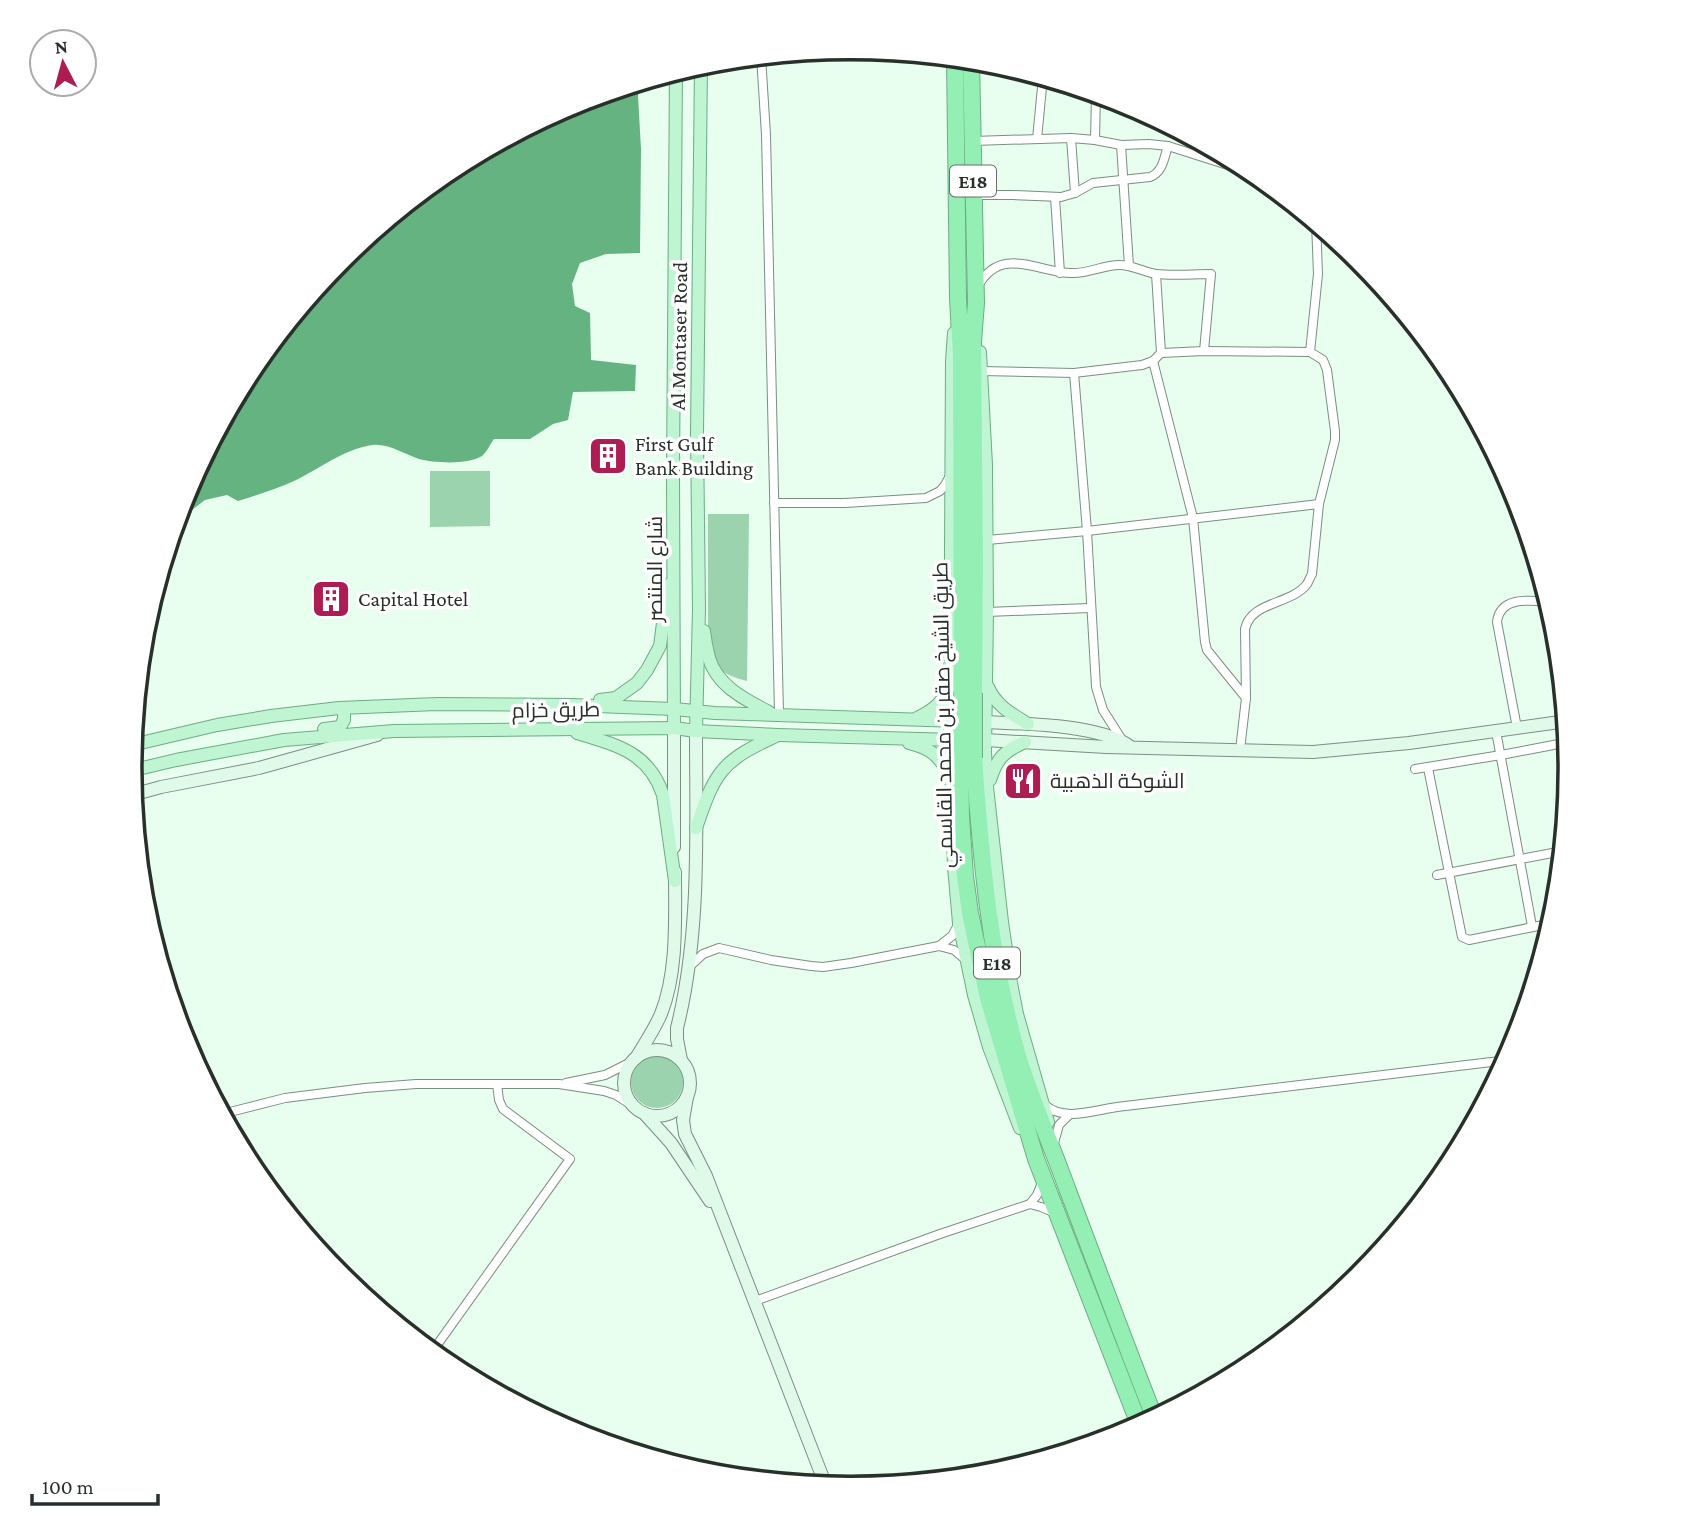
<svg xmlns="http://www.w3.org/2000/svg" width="1701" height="1536" viewBox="0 0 1701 1536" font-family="'Crimson Pro',Cairo,serif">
<rect width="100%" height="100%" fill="#e8feef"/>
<g fill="#9bd3ae">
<path d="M490,471V526L430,527V471Z"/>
<path d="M708,514H749L747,681C720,674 716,669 708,642Z"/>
<circle cx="657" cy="1082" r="26"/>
</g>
<path fill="#64b381" d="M639,82L638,96L641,149L640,253L606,254L580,263L572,284L575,306L590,313L591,360L636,365L635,391L573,392L568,420L553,424L530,439H494C490,444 487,452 482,456C468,465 434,463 419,459C404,454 388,443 372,445C344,449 319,469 294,481C276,489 257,495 238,501L227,495L205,500L192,510L178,515L185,492L251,367L341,258L450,168L575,102Z"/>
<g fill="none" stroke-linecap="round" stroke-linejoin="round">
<g stroke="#7b8e81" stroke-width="10">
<g id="street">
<path d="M761,56L766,135L779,714"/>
<path d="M1071,138L1075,193"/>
<path d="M1037,139L1043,77"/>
<path d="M1095,140L1096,93"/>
<path d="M973,141L1071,138L1095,140L1121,145L1149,144L1168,146L1259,175"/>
<path d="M1121,145L1129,266"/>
<path d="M974,195H1013L1061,197L1075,193L1093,183L1150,177C1163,172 1164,158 1168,146"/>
<path d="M1055,197L1060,273"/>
<path d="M1156,274L1161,353"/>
<path d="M978,286C1001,245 1037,272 1071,273C1088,274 1103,265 1119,265C1133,265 1144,272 1156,274C1174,276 1193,274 1211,274L1204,351"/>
<path d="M1153,361L1193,518L1205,642L1207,650L1246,698"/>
<path d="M981,371L1074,373L1142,365L1153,361L1161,353L1204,351L1310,352"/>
<path d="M1074,373L1087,531L1096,687L1103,710L1122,740"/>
<path d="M774,503H845L926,498L940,491L945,485L950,476"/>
<path d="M987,540L1087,531L1319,504"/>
<path d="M987,612L1090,608"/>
<path d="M1517,728L1497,622C1500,596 1529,600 1550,602"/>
<path d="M1496,731L1532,926"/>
<path d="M1240,750L1246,698L1245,629C1251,601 1291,605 1307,584C1309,581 1310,577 1312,574L1319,504L1335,440V431L1327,370L1323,360L1310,352L1318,274L1316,222"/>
<path d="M1428,768L1462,937L1469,940L1553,923"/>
<path d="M1415,769L1501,755L1569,742"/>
<path d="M1437,875L1563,851"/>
<path d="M939,946L952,936L959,923"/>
<path d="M690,966L703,954L719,948L771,960L811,966L823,967L851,963L939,946L954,950L966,960"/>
<path d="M566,1083L605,1075L633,1061"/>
<path d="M1045,1105C1063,1122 1095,1110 1117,1107L1508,1060"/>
<path d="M222,1114L285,1098L365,1088L416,1084H559L604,1091L616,1095L635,1107"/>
<path d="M1054,1143L1059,1125L1069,1115"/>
<path d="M1030,1204L1037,1195L1042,1183"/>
<path d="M755,1301L940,1234L1030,1204L1041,1207L1055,1213"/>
<path d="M432,1352L570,1159L503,1109L499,1100L497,1084"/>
</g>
</g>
<g stroke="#7b8e81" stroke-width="14">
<g id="secondary">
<path d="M985,722C1025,724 1094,724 1128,745"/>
<path d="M674,728V847"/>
<path d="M985,740L1106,747L1313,752L1409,743L1567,721"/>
<path d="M132,795L161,787L259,768L377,735"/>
<circle cx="657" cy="1083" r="33"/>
<path d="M636,1058C645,1043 654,1030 661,1014C678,972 675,917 675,872"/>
<path d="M681,1060L677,1039V1028C701,932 696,830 696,731"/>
<path d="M687,1097L683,1120L685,1134L706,1176L826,1486"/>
<path d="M644,1113L671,1143L710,1201"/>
</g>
</g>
<g stroke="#6eac84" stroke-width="14">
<g id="primary">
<path d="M954,333L952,361L950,740L954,867L959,923L974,995L989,1047L1020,1128"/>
<path d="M980,352L986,465L987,612L985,752L987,787L1002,922L1011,983L1017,1014L1048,1122"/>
<path d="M704,631C705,640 707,650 709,658C717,686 746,700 769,712"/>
<path d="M988,687C996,706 1012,714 1028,724"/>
<path d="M600,700L616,698L637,683L647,670L660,646L668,585"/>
<path d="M917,718C932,711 945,702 949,684"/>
<path d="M674,728L673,472L676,71"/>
<path d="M324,729L340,727L344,720V708"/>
<path d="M696,731L699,609L697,434L701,64"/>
<path d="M577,733C616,745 649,752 663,795L675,881"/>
<path d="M909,743C932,749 938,755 950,775"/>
<path d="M132,745L217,725L271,716L339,708L437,704L571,705L674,709L715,713L957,721"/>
<path d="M130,771L176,760L284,740L394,731L674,728L696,731L778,735L955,740"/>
<path d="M990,780C997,758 1004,751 1025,742"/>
<path d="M696,828C703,809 709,787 722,771C735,755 755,746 774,737"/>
</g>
</g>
<g stroke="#6eac84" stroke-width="18">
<g id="highway">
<path d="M955,58L958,298L961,355L962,692"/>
<path d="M971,59L976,303L973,341L975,561L974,693"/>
<path d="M974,758C981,858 990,959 1018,1056C1032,1102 1052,1146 1068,1191C1097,1267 1125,1343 1155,1419"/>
<path d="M960,759L961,816L965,876L970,913L988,998L1036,1159L1140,1427"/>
</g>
</g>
<use href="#street" stroke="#fff" stroke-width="8"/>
<use href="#secondary" stroke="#dffae8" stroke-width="12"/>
<use href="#primary" stroke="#bff5d2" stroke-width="12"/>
<use href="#highway" stroke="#94efb4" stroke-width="16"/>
<g stroke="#6eac84" stroke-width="18" stroke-linecap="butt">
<g id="highway-bridge">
<path d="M974,758V693"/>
<path d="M960,759L962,692"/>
</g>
</g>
<use href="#highway-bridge" stroke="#94efb4" stroke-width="16"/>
</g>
<defs>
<g id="building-square" transform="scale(2.0125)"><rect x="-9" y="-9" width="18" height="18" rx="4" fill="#ad1d54" stroke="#fff"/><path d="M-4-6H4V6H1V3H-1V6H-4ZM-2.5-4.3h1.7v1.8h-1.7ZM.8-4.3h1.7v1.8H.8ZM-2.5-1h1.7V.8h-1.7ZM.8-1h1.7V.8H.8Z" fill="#fff"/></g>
<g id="restaurant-square" transform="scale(2.0125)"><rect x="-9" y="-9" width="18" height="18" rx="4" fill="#ad1d54" stroke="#fff"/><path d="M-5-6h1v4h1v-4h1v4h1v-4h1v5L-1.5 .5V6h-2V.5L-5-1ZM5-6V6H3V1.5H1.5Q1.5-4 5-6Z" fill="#fff"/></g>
</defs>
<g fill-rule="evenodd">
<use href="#building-square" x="608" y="456"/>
<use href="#building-square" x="331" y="599"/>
<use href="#restaurant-square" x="1023" y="781"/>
</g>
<g text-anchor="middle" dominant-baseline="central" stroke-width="7" stroke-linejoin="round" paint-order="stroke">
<g fill="#fff" stroke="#686e6a" stroke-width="2">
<rect x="950" y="165.5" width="46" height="31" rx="5"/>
<rect x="974" y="947.5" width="46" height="31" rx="5"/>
</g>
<g font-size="19" font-weight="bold" fill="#28302a">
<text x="973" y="181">E18</text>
<text x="997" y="963">E18</text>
</g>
<g font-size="21" fill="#28302a" stroke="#fff">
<text transform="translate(679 336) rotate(-89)">Al Montaser Road</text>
<text transform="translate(655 569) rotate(-90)">شارع المنتصر</text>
<text transform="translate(556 710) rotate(-1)">طريق خزام</text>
<text transform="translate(943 715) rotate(-91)">طريق الشيخ صقر بن محمد القاسمي</text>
</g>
<g font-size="21" fill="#28302a" stroke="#fff" text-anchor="start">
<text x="635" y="444">First Gulf<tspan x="635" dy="24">Bank Building</tspan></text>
<text x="358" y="599">Capital Hotel</text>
<text x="1050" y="781">الشوكة الذهبية</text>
</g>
</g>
<path d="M0 0H1701V1536H0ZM142 768a708 708 0 1 1 1416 0a708 708 0 1 1-1416 0Z" fill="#fff" fill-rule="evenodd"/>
<path fill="none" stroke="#28302a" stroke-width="3.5" d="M142 768a708 708 0 1 1 1416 0a708 708 0 1 1-1416 0Z"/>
<g transform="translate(63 63) rotate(354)"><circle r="33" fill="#ffffff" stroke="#a9acaa" stroke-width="2"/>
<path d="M0-5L12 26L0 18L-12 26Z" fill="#ad1d54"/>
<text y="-10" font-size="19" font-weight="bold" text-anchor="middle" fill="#28302a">N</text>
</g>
<path d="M32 1494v10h126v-10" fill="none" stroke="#28302a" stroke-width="3.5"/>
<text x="42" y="1494" font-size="21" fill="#28302a" stroke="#ffffff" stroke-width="5" paint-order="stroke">100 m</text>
</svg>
